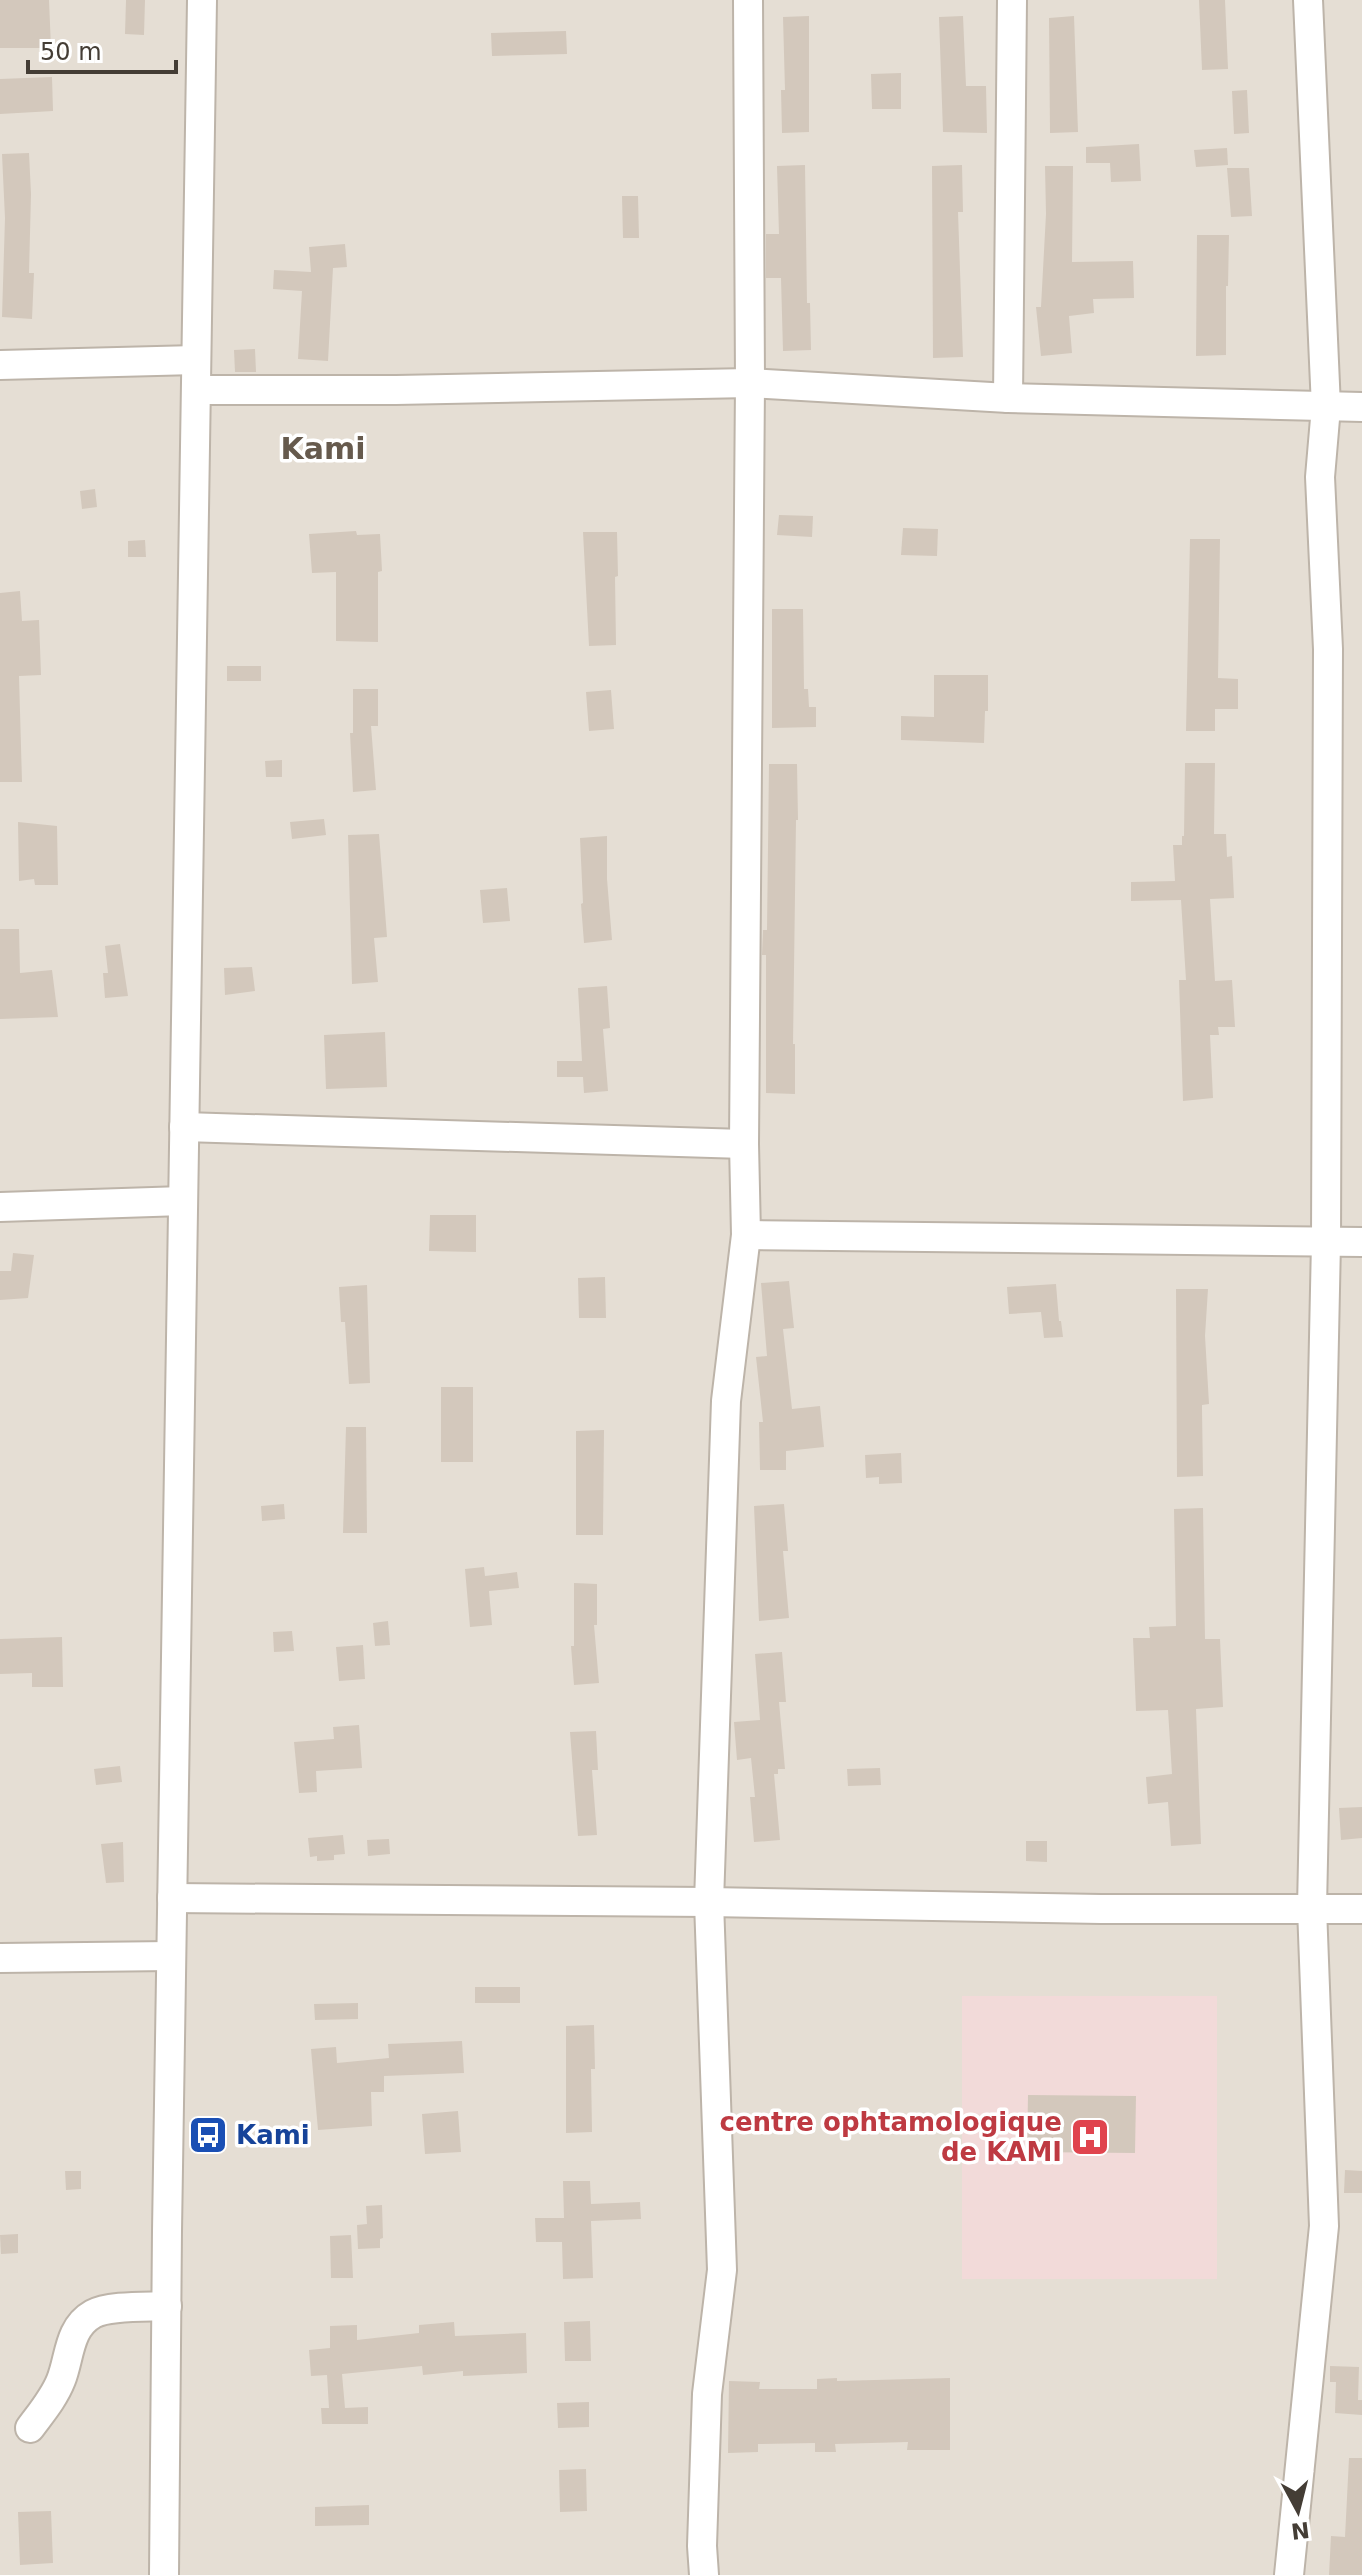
<svg xmlns="http://www.w3.org/2000/svg" width="1362" height="2575" viewBox="0 0 1362 2575" font-family="'DejaVu Sans',sans-serif">
<rect width="100%" height="100%" fill="#f2ede6"/>
<rect fill="#e5ded4" x="0" y="0" width="1362" height="2575"/>
<rect fill="#f2dad9" x="962" y="1996" width="255" height="283"/>
<g fill="#d3c8bc">
<path d="M0,0H49L51,48H0Z"/>
<path d="M126,0H145L144,35L125,34Z"/>
<path d="M1199,0H1225L1228,69L1202,70Z"/>
<path d="M809,16V132L782,133L781,90H785L783,17Z"/>
<path d="M963,16L966,86H986L987,133L943,132L939,17Z"/>
<path d="M1074,16L1078,132L1050,133L1049,18Z"/>
<path d="M566,31L567,54L492,56L491,33Z"/>
<path d="M901,73V109H872L871,74Z"/>
<path d="M52,77L53,111L0,114V79Z"/>
<path d="M1247,90L1249,133L1234,134L1232,91Z"/>
<path d="M1139,144L1141,181L1111,182L1110,163H1086V147Z"/>
<path d="M1227,148L1228,165L1196,167L1194,150Z"/>
<path d="M29,153L31,194L29,273H34L32,319L2,317L5,218L2,154Z"/>
<path d="M805,165L807,303H810L811,350L783,351L781,278H766V234H779L777,166Z"/>
<path d="M962,165L963,212H958L963,357L933,358L932,166Z"/>
<path d="M1045,166H1073L1072,262L1133,261L1134,298L1093,299L1094,313L1069,316L1072,353L1041,356L1036,307H1041L1046,214Z"/>
<path d="M1227,168H1249L1252,216L1231,217Z"/>
<path d="M622,196H638L639,238H623Z"/>
<path d="M1197,235H1229L1228,286H1226V355L1196,356Z"/>
<path d="M345,244L347,267L333,268L328,361L298,359L302,291L273,289L274,270L311,272L309,247Z"/>
<path d="M255,349L256,372H235L234,350Z"/>
<path d="M95,489L97,507L82,509L80,491Z"/>
<path d="M779,515L813,516L812,537L777,535Z"/>
<path d="M903,528L938,529L937,556L901,555Z"/>
<path d="M356,531L357,535L380,534L382,571L378,572V642L336,641V572L312,573L309,534Z"/>
<path d="M583,532H617L618,576L615,577L616,645L589,646Z"/>
<path d="M1190,539H1220L1218,678L1238,679V709H1215V731H1186Z"/>
<path d="M145,540L146,557H128V541Z"/>
<path d="M20,591L22,621L39,620L41,675L19,676L22,782H0V593Z"/>
<path d="M772,609H803L804,689H808L809,707H816V727L772,728Z"/>
<rect x="227" y="666" width="34" height="15"/>
<path d="M934,675H988V711H985L984,743L901,740V716L934,717Z"/>
<path d="M353,689H378V726H371L376,790L353,792L350,733H353Z"/>
<path d="M611,690L614,729L589,731L586,692Z"/>
<path d="M282,760V777H266L265,761Z"/>
<path d="M1185,763H1215L1214,834H1226L1227,857L1232,856L1234,898L1210,899L1215,981L1232,980L1235,1027H1218L1219,1035H1210L1213,1098L1183,1101L1179,980H1186L1181,900L1131,901V882L1175,881L1173,845H1182V836H1184Z"/>
<path d="M769,764H797L798,820H796L793,1044H795V1094L766,1093V955H762L763,930H767Z"/>
<path d="M324,819L326,835L292,839L290,822Z"/>
<path d="M18,822L57,826L58,885H35L34,879L19,881Z"/>
<path d="M379,834L387,937L374,938L378,982L352,984L348,835Z"/>
<path d="M607,836V879L612,940L584,943L581,904L583,903L580,838Z"/>
<path d="M507,888L510,921L483,923L480,890Z"/>
<path d="M0,929H19L20,973L52,970L58,1017L0,1019Z"/>
<path d="M120,944L128,996L105,998L103,973H108L105,946Z"/>
<path d="M252,967L255,991L225,995L224,968Z"/>
<path d="M607,986L610,1028L603,1029L608,1091L584,1093L583,1077H557V1061H582L578,988Z"/>
<path d="M385,1032L387,1087L326,1089L324,1035Z"/>
<path d="M430,1215H476V1252L429,1251Z"/>
<path d="M13,1253L34,1255L28,1298L0,1300V1271H11Z"/>
<path d="M605,1277L606,1318H579L578,1278Z"/>
<path d="M789,1281L794,1328L783,1329L792,1409L820,1406L824,1447L786,1451V1470H760L759,1422H763L756,1357L767,1356L761,1283Z"/>
<path d="M1056,1284L1059,1321H1061L1063,1337L1044,1338L1041,1312L1009,1314L1007,1287Z"/>
<path d="M367,1285L370,1383L349,1384L345,1322H341L339,1287Z"/>
<path d="M1176,1289H1208L1205,1336L1209,1404L1202,1405V1409L1203,1476L1177,1477Z"/>
<rect x="441" y="1387" width="32" height="75"/>
<path d="M346,1427H366L367,1533H343Z"/>
<path d="M604,1430L603,1535H576V1431Z"/>
<path d="M901,1453L902,1483L879,1484V1477L866,1478L865,1455Z"/>
<path d="M284,1504L285,1519L262,1521L261,1506Z"/>
<path d="M784,1504L788,1551H783L789,1618L759,1621L754,1506Z"/>
<path d="M1203,1508L1205,1639H1220L1223,1707L1196,1709L1201,1844L1171,1846L1168,1802L1148,1804L1146,1777L1172,1774L1168,1710L1136,1711L1133,1638H1150L1149,1627L1176,1626L1174,1509Z"/>
<path d="M484,1567L485,1576L517,1572L519,1588L489,1591L492,1625L470,1627L465,1569Z"/>
<path d="M574,1583L597,1584V1625H594L599,1683L574,1685L571,1646H574Z"/>
<path d="M388,1621L390,1645L375,1646L373,1623Z"/>
<path d="M292,1631L294,1651L274,1652L273,1632Z"/>
<path d="M62,1637L63,1687H32V1673L0,1674V1639Z"/>
<path d="M363,1645L365,1679L339,1681L336,1647Z"/>
<path d="M782,1652L786,1702H779L785,1769H778V1774H774L780,1840L754,1842L750,1797H755L751,1758L737,1760L734,1722L760,1720L755,1654Z"/>
<path d="M359,1725L362,1768L316,1771L317,1792L299,1793L294,1742L334,1739L333,1727Z"/>
<path d="M596,1731L598,1770H592L597,1835L578,1836L570,1732Z"/>
<path d="M120,1766L122,1782L96,1785L94,1769Z"/>
<path d="M880,1768L881,1785L848,1786L847,1769Z"/>
<path d="M1362,1807V1838L1341,1840L1339,1808Z"/>
<path d="M343,1835L345,1854L334,1855V1860L317,1861V1856L310,1857L308,1838Z"/>
<path d="M389,1839L390,1854L368,1856L367,1840Z"/>
<path d="M1026,1841H1047V1862L1026,1861Z"/>
<path d="M123,1842L124,1882L106,1883L101,1844Z"/>
<rect x="475" y="1987" width="45" height="16"/>
<path d="M358,2003V2019L315,2020L314,2004Z"/>
<path d="M594,2025L595,2069H591L592,2132L566,2133V2026Z"/>
<path d="M462,2041L464,2073L384,2076V2092H371L372,2126L318,2130L311,2049L336,2047L337,2063L389,2058L388,2044Z"/>
<path d="M1028,2095L1136,2096L1135,2153L1027,2152Z"/>
<path d="M458,2111L461,2152L425,2154L422,2114Z"/>
<path d="M1345,2170L1362,2171V2193H1344Z"/>
<path d="M65,2171H81V2189L66,2190Z"/>
<path d="M563,2181H590L591,2204L640,2202L641,2219L591,2221L593,2278L563,2279L562,2242H536L535,2218H564Z"/>
<path d="M382,2205L383,2238L380,2239V2248L358,2249L357,2225L367,2224L366,2206Z"/>
<path d="M18,2234V2253L1,2254L0,2235Z"/>
<path d="M351,2235L353,2278H331L330,2236Z"/>
<path d="M590,2321L591,2361H565L564,2322Z"/>
<path d="M454,2322L455,2336L526,2333L527,2373L463,2376V2371L423,2375L422,2366L342,2374L345,2408L368,2407V2424H322L321,2408H329L327,2375L311,2376L309,2350L330,2348V2326L357,2325V2340L419,2333V2325Z"/>
<path d="M1330,2366L1359,2367L1358,2400H1362V2415L1335,2413L1336,2382H1330Z"/>
<path d="M837,2378V2381L950,2378V2450H907L908,2442L835,2444L836,2452H815V2443L758,2444V2452L728,2453L729,2381L760,2382L759,2389H817V2379Z"/>
<path d="M589,2402V2427L558,2428L557,2403Z"/>
<path d="M1349,2458H1362V2575H1329L1331,2536L1345,2537Z"/>
<path d="M586,2469L587,2511L560,2512L559,2470Z"/>
<path d="M369,2505V2525L315,2526V2507Z"/>
<path d="M51,2511L53,2563L20,2565L18,2512Z"/>
</g>
<g fill="none" stroke-linecap="round" stroke-linejoin="round">
<g stroke="#bdb4a9" stroke-width="32">
<g id="minor">
<path d="M0,365L196,360"/>
<path d="M196,390H396L750,383L1008,398L1362,407"/>
<path d="M1008,398L1012,0"/>
<path d="M184,1127L744,1144"/>
<path d="M0,1207L183,1201"/>
<path d="M746,1235L1362,1242"/>
<path d="M172,1898L709,1902L1101,1909H1362"/>
<path d="M0,1958L171,1956"/>
<path d="M30,2428C41,2413 54,2398 61,2380C70,2358 68,2328 93,2314C109,2305 148,2307 167,2306"/>
<path d="M164,2575L167,2231L202,0"/>
<path d="M704,2575L702,2546L707,2394L722,2270L709,1902L726,1401L746,1235L744,1144L750,383L748,0"/>
<path d="M1289,2575L1324,2226L1312,1908L1326,1242L1328,649L1320,477L1326,407L1308,0"/>
</g>
</g>
<use href="#minor" stroke="#fff" stroke-width="28"/>
</g>
<defs>
<g id="bus-square" transform="scale(2)"><rect x="-9" y="-9" width="18" height="18" rx="4" fill="#1a4fb4" stroke="#fff"/><path d="M-5-6H5V4H4V6H2V4H-2V6H-4V4H-5ZM-3.5-4V0h7V-4ZM-3.5 1.2v1.5H-2V1.2ZM2 1.2v1.5H3.5V1.2Z" fill="#fff"/></g>
<g id="hospital-square" transform="scale(2)"><rect x="-9" y="-9" width="18" height="18" rx="4" fill="#e0444e" stroke="#fff"/><path d="M-5-5h3v3.5h4V-5h3V5h-3V1.5h-4V5h-3Z" fill="#fff"/></g>
</defs>
<g fill-rule="evenodd">
<use href="#bus-square" x="208" y="2135"/>
<use href="#hospital-square" x="1090" y="2137"/>
</g>
<g text-anchor="middle" dominant-baseline="central" stroke-width="7" stroke-linejoin="round" paint-order="stroke">
<g font-size="26" font-weight="bold" fill="#be3a42" stroke="#fff" text-anchor="end">
<text x="1062" y="2122">centre ophtamologique<tspan x="1062" dy="30">de KAMI</tspan></text>
</g>
<g font-size="26" font-weight="bold" fill="#164399" stroke="#fff" text-anchor="start">
<text x="236" y="2135">Kami</text>
</g>
<g font-size="30" font-weight="bold" fill="#665a4d" stroke="#fff">
<text x="323" y="448">Kami</text>
</g>
</g>
<g transform="translate(1298 2511) rotate(173)" stroke="#ffffff" stroke-width="6" paint-order="stroke">
<path d="M0-6L14 30L0 20L-14 30Z" fill="#443d35"/>
<text y="-12" font-size="22" font-weight="bold" text-anchor="middle" fill="#443d35">N</text>
</g>
<path d="M28 60v12h148v-12" fill="none" stroke="#443d35" stroke-width="4"/>
<text x="40" y="60" font-size="24" fill="#443d35" stroke="#ffffff" stroke-width="6" paint-order="stroke">50 m</text>
</svg>
